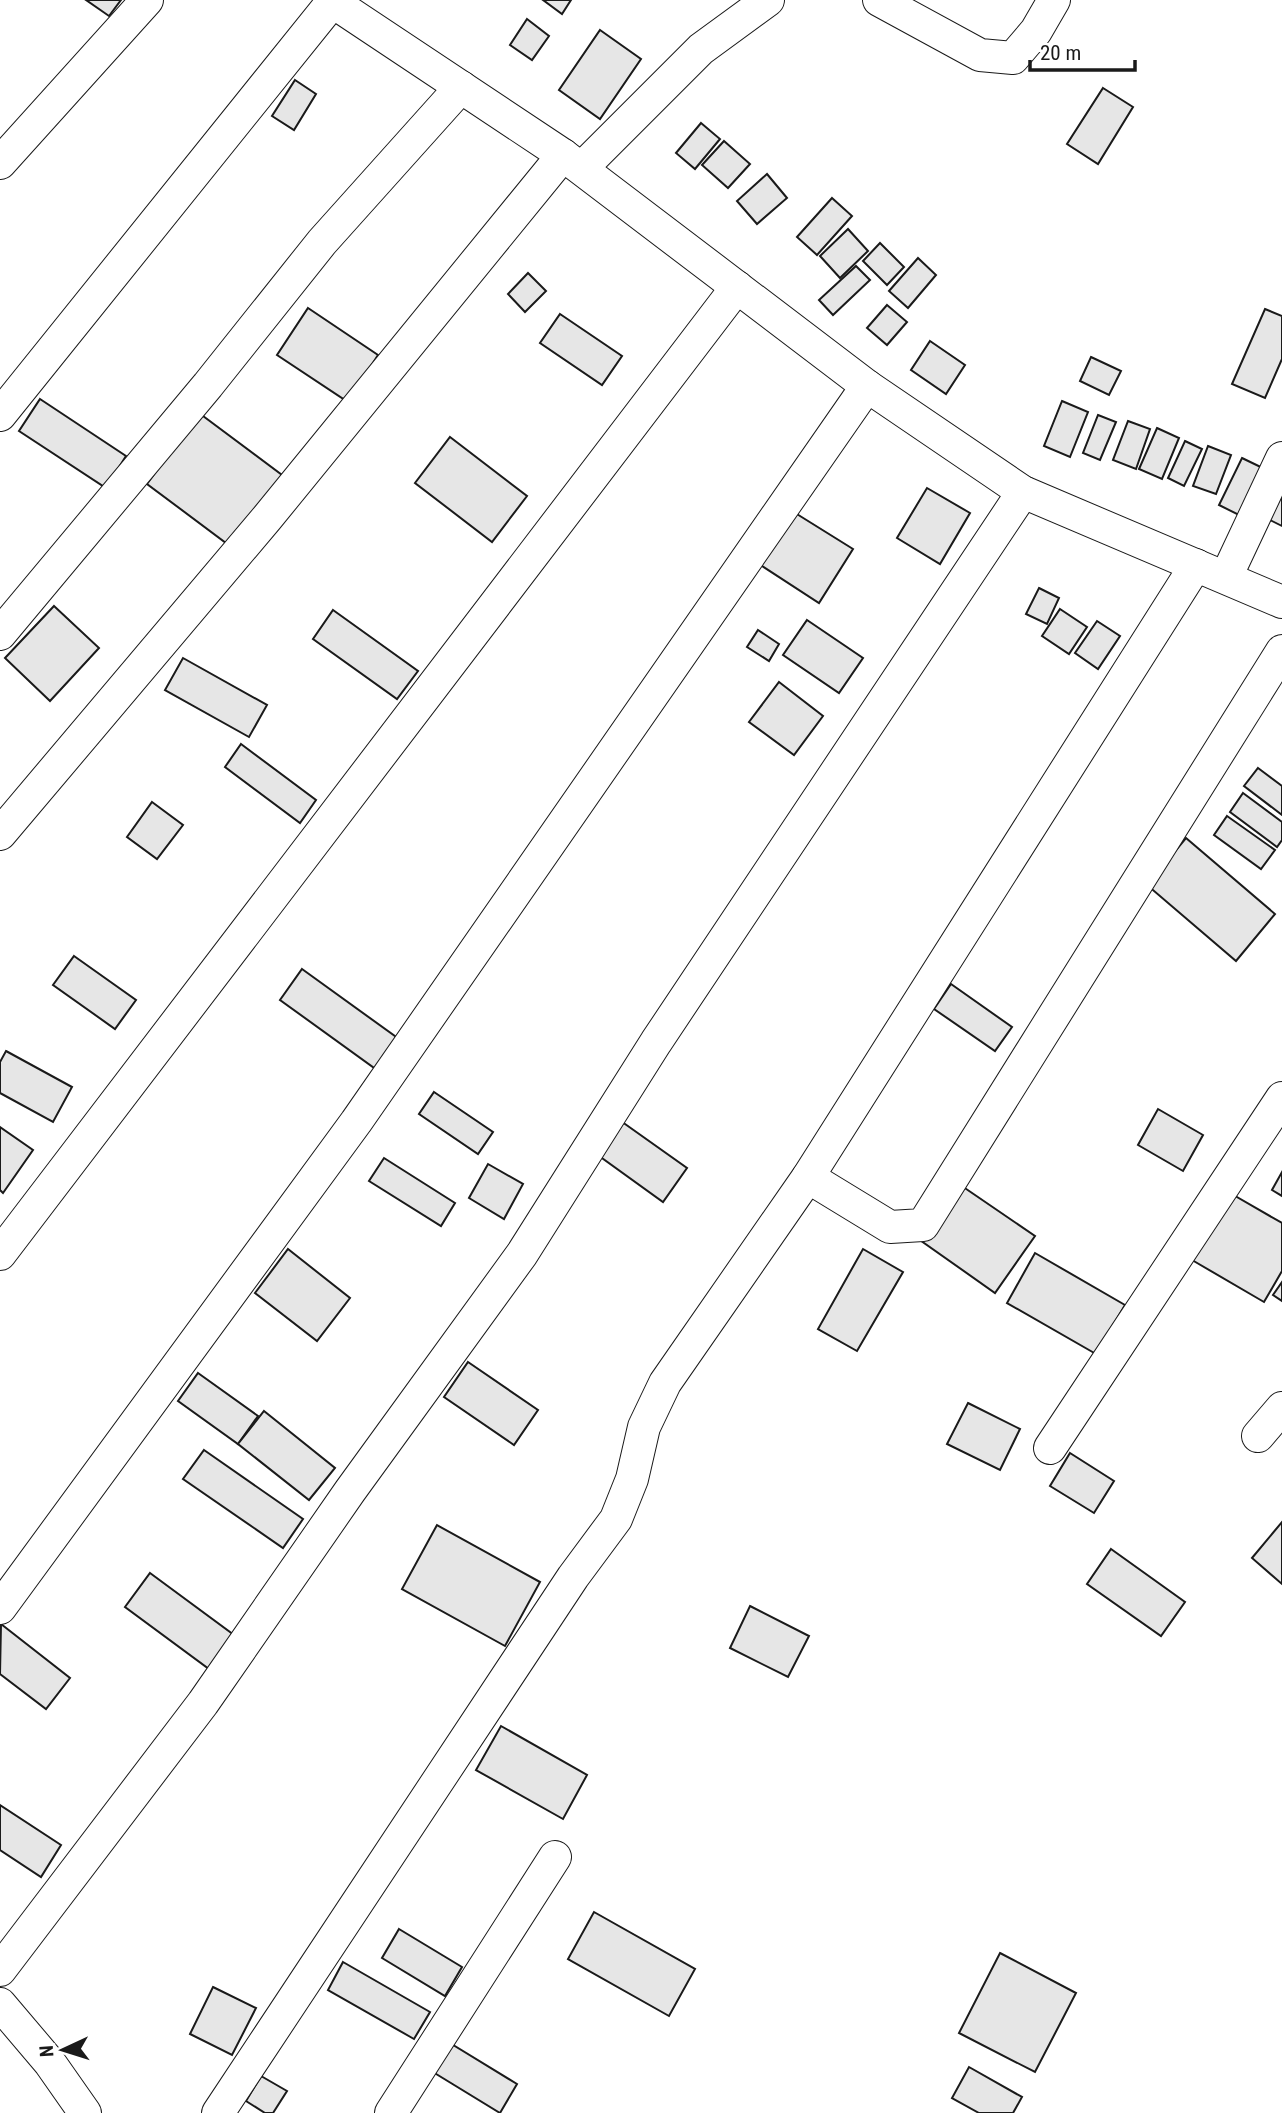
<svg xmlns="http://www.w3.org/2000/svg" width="1282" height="2113" viewBox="0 0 1282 2113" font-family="'Roboto Condensed',sans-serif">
<rect width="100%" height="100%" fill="#fff"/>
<g fill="#e6e6e6" stroke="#1a1a1a" stroke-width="2">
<path d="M86,0H121L109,16Z"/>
<path d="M543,0H571L562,14Z"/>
<path d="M527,19L549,36L532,60L510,45Z"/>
<path d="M600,30L641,59L600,119L559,90Z"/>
<path d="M295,80L316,94L294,130L272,116Z"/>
<path d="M1103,88L1133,107L1098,164L1067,144Z"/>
<path d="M701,123L720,139L695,169L676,153Z"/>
<path d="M724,141L750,164L728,188L702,165Z"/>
<path d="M767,174L787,198L757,224L737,201Z"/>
<path d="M832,198L852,216L817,255L797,237Z"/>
<path d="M848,229L868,251L840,278L820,256Z"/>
<path d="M880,243L904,267L887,285L863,261Z"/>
<path d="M918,258L936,275L908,308L889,291Z"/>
<path d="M856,266L870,280L833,315L819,300Z"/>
<path d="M528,273L546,291L525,312L508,294Z"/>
<path d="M887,305L907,322L887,345L867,328Z"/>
<path d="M308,308L378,355L348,402L277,355Z"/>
<path d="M1265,309L1282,316V359L1265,398L1232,384Z"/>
<path d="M560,314L622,356L602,385L540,343Z"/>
<path d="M930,341L965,365L946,394L911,370Z"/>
<path d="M1091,357L1121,371L1109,395L1080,381Z"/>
<path d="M40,399L126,456L106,488L19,431Z"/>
<path d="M1062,401L1088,412L1070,457L1044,446Z"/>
<path d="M199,413L282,475L230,546L147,484Z"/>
<path d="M1098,415L1116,422L1100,460L1083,453Z"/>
<path d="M1128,421L1150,429L1136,469L1113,460Z"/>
<path d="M1157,428L1179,438L1162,479L1139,469Z"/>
<path d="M450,437L527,496L492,542L415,483Z"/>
<path d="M1185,441L1202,449L1184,486L1168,478Z"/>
<path d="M1208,446L1231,455L1216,494L1193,486Z"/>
<path d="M1242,458L1269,471L1245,518L1219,505Z"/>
<path d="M927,488L970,513L940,564L897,538Z"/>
<path d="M1277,493L1282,495V526L1264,517Z"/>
<path d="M792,511L853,549L819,603L759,564Z"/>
<path d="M1039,588L1059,598L1047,624L1026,614Z"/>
<path d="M54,606L99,648L50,701L5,658Z"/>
<path d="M1060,609L1087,627L1069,654L1042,636Z"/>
<path d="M333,610L418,671L397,699L313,639Z"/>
<path d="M807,620L863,658L839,693L783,655Z"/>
<path d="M1097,621L1120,636L1098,669L1075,653Z"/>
<path d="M758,630L779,644L769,661L747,647Z"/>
<path d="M183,658L267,705L249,737L165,690Z"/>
<path d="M779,682L823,716L794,755L749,722Z"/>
<path d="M241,744L316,800L300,823L225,767Z"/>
<path d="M1258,768L1282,786V815L1244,786Z"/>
<path d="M1243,793L1282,822V840L1277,847L1230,812Z"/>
<path d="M152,802L183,825L157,859L127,837Z"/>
<path d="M1227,816L1275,850L1261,869L1214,835Z"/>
<path d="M1186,838L1275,914L1236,961L1147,885Z"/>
<path d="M74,956L136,1000L115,1029L53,985Z"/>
<path d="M302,969L399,1039L377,1070L280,1000Z"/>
<path d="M951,984L1012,1027L995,1051L934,1009Z"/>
<path d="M6,1051L72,1087L53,1122L0,1093V1062Z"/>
<path d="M434,1092L493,1132L478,1154L419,1114Z"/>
<path d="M1158,1109L1203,1135L1183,1171L1138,1145Z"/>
<path d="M618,1119L687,1168L663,1202L595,1153Z"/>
<path d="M0,1127L33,1150L3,1193L0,1190Z"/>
<path d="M384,1158L455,1203L441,1226L369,1181Z"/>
<path d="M488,1164L523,1184L504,1219L469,1198Z"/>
<path d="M1282,1172V1196L1272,1190Z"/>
<path d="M956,1182L1035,1236L995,1293L917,1238Z"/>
<path d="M1230,1193L1282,1223V1271L1264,1302L1192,1260Z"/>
<path d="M288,1249L350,1298L317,1341L255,1293Z"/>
<path d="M863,1249L903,1272L857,1351L818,1329Z"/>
<path d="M1035,1253L1125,1305L1096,1354L1007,1303Z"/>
<path d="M1282,1282V1301L1273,1295Z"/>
<path d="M468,1362L538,1410L514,1445L444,1397Z"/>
<path d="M198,1373L258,1416L238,1444L178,1401Z"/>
<path d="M968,1403L1020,1429L1000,1470L947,1444Z"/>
<path d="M264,1411L335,1468L309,1500L238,1444Z"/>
<path d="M204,1450L303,1519L283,1548L183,1479Z"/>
<path d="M1070,1453L1114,1481L1094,1513L1050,1486Z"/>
<path d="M1282,1522V1584L1252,1558Z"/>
<path d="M437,1525L540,1582L505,1646L402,1589Z"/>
<path d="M1111,1549L1185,1602L1161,1636L1087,1584Z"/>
<path d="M150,1573L234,1635L209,1669L125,1607Z"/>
<path d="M750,1606L809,1636L788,1677L730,1648Z"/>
<path d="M1,1624L70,1678L46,1709L0,1674Z"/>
<path d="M501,1726L587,1775L563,1819L476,1770Z"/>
<path d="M0,1805L61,1845L41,1877L0,1850Z"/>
<path d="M594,1912L695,1969L669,2016L568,1959Z"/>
<path d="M399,1929L462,1967L445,1996L382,1958Z"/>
<path d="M1000,1953L1076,1993L1035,2072L959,2033Z"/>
<path d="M343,1962L430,2012L414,2039L328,1990Z"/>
<path d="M213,1987L256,2008L232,2055L190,2034Z"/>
<path d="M445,2040L517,2084L500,2113L428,2069Z"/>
<path d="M969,2067L1022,2097L1013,2113H979L952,2098Z"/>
<path d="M261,2076L287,2091L273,2113H265L246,2101Z"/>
</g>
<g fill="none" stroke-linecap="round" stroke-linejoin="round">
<g stroke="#1a1a1a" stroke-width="34">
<g id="minor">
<path d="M330,0L563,155L867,386L1023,492L1282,602"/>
<path d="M879,0L980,55L1013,58L1036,31L1054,0"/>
<path d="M0,163L147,0"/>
<path d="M582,168L701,49L768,0"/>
<path d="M0,415L333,1"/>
<path d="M1226,577L1282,458"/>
<path d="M0,634L208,385L322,242L461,87"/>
<path d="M0,834L267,518L563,155"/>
<path d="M808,1177L890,1227L923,1225L1282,651"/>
<path d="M0,1254L737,287"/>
<path d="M1258,1436L1282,1408"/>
<path d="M1050,1448L1282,1098"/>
<path d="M0,1608L356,1122L867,386"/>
<path d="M0,1970L203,1703L350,1491L522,1254L656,1042L1023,492"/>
<path d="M0,2004L50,2063L85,2113"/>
<path d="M218,2113L573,1577L616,1519L632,1479L644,1427L665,1383L808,1177L1196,565"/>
<path d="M391,2113L555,1857"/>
</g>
</g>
<use href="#minor" stroke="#fff" stroke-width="32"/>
</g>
<g transform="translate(63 2050) rotate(266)" stroke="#ffffff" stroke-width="5" paint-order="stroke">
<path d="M0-5L12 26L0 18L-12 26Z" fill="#1a1a1a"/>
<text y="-10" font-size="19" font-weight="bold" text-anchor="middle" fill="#1a1a1a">N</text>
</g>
<path d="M1030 60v10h105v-10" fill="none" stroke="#1a1a1a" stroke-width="3.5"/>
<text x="1040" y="60" font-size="21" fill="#1a1a1a" stroke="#ffffff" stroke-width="5" paint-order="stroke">20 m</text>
</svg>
